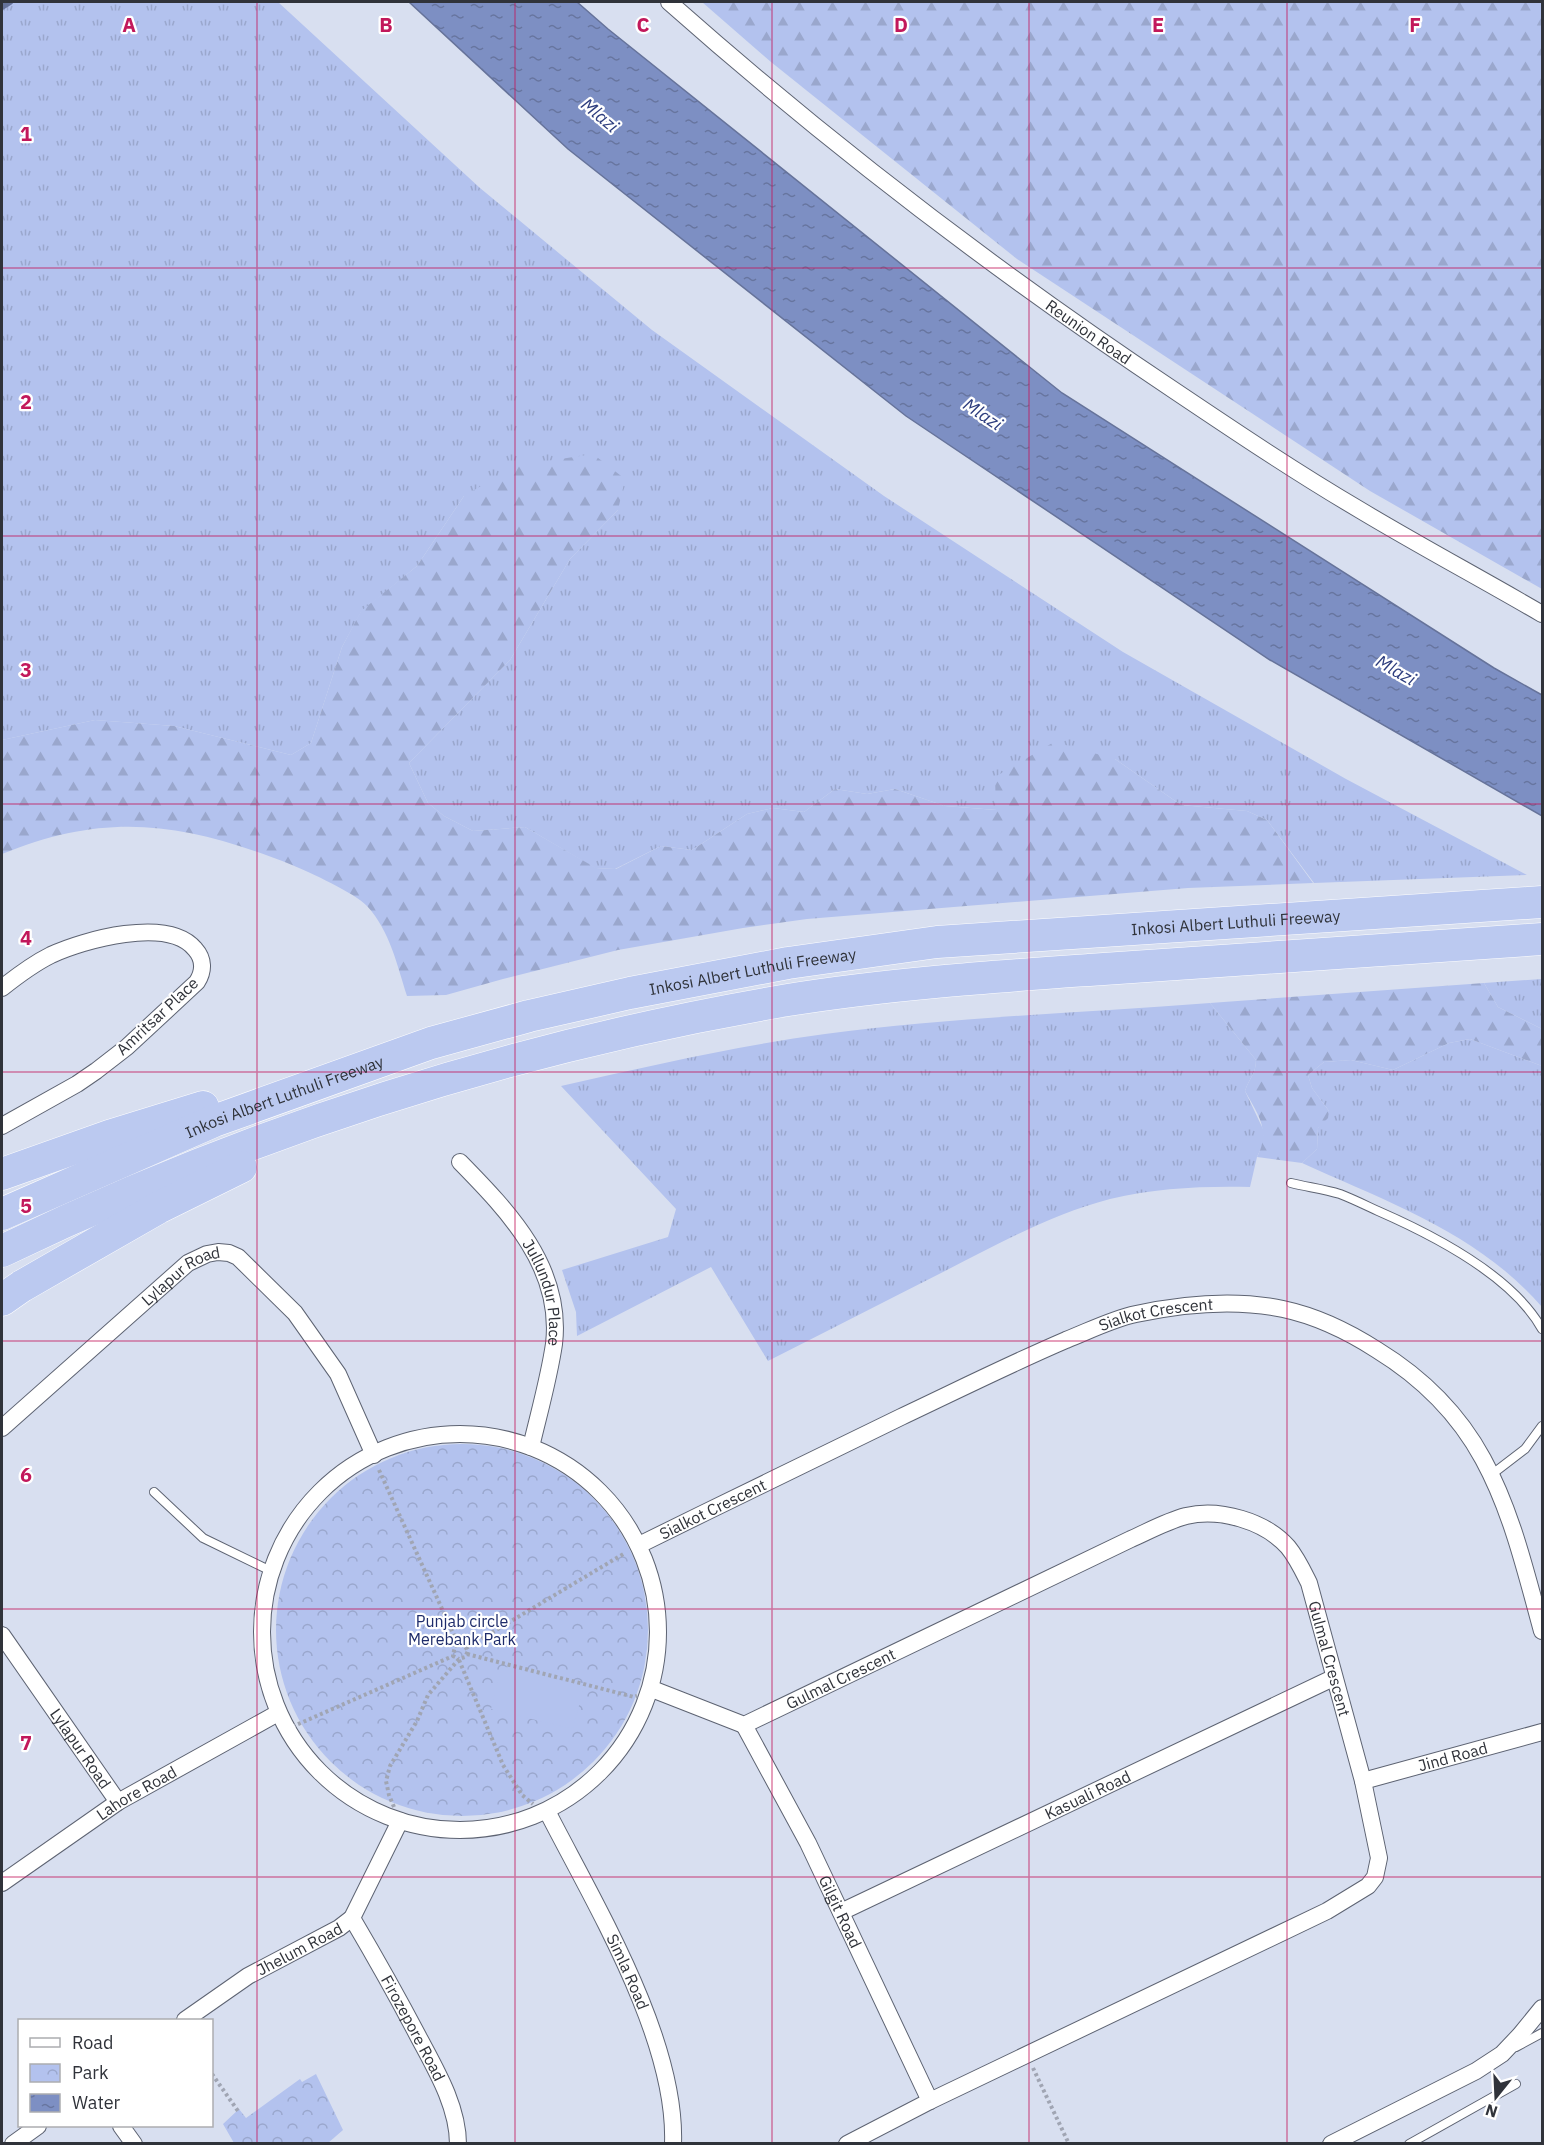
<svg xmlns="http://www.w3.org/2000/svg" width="1544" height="2145" viewBox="0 0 1544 2145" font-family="'IBM Plex Sans',sans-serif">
<defs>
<pattern id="grass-tufts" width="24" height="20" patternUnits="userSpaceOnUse" patternTransform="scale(1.5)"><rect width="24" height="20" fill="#b3c2ee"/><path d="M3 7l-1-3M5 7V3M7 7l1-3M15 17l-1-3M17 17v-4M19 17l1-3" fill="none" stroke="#9aa7cd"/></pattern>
<pattern id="forest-firs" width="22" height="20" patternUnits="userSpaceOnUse" patternTransform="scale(1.5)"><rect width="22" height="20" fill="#b3c2ee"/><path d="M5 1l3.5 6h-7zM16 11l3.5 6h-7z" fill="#9aa7cd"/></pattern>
<pattern id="park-crowns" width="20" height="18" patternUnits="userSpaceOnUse" patternTransform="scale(1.5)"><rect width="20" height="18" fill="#b3c2ee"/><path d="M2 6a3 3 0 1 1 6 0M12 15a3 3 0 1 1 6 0" fill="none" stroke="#9aa7cd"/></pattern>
<pattern id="water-ripples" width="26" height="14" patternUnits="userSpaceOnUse" patternTransform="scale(1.5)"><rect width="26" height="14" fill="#7d8fc3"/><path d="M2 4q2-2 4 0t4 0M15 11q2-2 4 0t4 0" fill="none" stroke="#67759f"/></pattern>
</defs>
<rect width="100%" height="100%" fill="#d8dff0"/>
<g fill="url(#grass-tufts)">
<path d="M2,2H278L480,188L652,330L884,496L1123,652L1346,779L1527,875L1314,883L1267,820L1247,811L1181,805L1115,759L997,810L945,806L895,789L867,794L835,789L804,812L773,808L747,814L692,850L661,846L615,869L595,868L525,827L473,831L444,816L428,803L409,763L510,660L570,559L618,510L464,496L417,566L361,612L342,647L311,743L291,755L174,726L95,720L2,740Z"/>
<path d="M1542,979V1029L1498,1007L1484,983Z"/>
<path d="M1210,1003L1256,1060C1256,1074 1249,1078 1245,1091L1263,1129V1144L1257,1157L1250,1187C1202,1186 1157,1188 1110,1199C1052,1214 1000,1243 947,1270C887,1300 828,1331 768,1361L711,1267L577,1336L576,1312L562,1270L668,1237L676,1209L561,1086C649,1066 736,1046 825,1034C952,1017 1082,1013 1210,1003Z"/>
<path d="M1470,1039L1542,1066V1307C1479,1234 1388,1202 1302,1163L1317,1149L1318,1128L1329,1111L1312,1088L1308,1075L1324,1062L1351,1060L1393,1070L1449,1043Z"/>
</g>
<g fill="url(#forest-firs)">
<path d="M702,2H1542V589L1370,491L1017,259L771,62Z"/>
<path d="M593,454L625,479L618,510L570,559L510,660L409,763L428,803L444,816L473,831L525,827L596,868L616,869L661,846L692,850L747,814L773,808L804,812L835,789L867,794L895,789L945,806L996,810L995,777L1054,742L1115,759L1181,805L1247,811L1267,820L1313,883L1188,888L807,919L743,928L618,950L503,979L446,995L407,996C397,965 390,931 367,906C355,893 309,872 292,865C186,823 109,810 2,854V740L95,720L174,726L291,755L311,743L342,647L361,611L417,566L464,496L515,466Z"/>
<path d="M1484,983L1498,1007L1542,1029V1066L1470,1039L1449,1043L1393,1070L1351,1060L1324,1062L1308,1075L1312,1088L1329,1111L1328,1118L1318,1128L1317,1149L1302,1163L1257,1157C1271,1130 1258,1115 1245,1091C1249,1078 1256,1074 1256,1060L1210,1003Z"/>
</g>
<g fill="url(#park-crowns)">
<circle cx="462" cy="1630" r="186"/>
<path d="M316,2074L343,2130L328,2143H234L223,2124L239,2109L246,2118L300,2079L302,2082Z"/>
</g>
<path fill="#b3c2ee" d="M502,1666L584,1686L573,1729L491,1709Z"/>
<path fill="url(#water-ripples)" stroke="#66739a" stroke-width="1.5" d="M409,2H577L608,29L1062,393L1494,668L1542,695V816L1270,660L906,416L568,149Z"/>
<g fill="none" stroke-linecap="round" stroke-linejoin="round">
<path stroke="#66739a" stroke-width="6" d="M2,7L10,2"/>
<g stroke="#5d6372" stroke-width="10">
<g id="service">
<path d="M1291,1183C1307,1187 1324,1189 1340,1194C1353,1199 1365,1205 1378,1211C1433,1235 1512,1275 1542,1329"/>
<path d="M1491,1475L1525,1449L1542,1426"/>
<path d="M154,1492L203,1538L271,1571"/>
<path d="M1516,2047L1542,2033"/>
<path d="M1409,2144L1516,2084"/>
</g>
</g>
<g stroke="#5d6372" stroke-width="18">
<g id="minor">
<path id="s1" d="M669,2C828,143 998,273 1175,391C1236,432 1297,473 1360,510C1420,546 1482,579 1542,614"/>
<path d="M2,988C17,976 33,964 51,955C83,940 168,916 195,949C204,959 204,971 197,982L127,1047L96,1071L77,1084L2,1126"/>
<path id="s2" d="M460,1162C509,1212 563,1268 554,1344C549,1378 539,1413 531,1447"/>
<path id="s3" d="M2,1428L188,1263L207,1254L218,1252L229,1253L238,1257L295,1313L338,1374L374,1455"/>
<circle cx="460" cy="1632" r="198"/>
<path id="s4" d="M639,1545C726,1502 813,1460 901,1417C956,1391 1010,1364 1066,1340C1089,1331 1112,1319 1136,1314C1183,1304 1236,1299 1283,1309C1316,1316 1349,1332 1377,1350C1421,1377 1458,1413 1483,1459C1512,1512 1526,1573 1542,1631"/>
<path id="s5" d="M2,1635L118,1802"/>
<path id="s6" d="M652,1689L744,1725L1131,1539C1149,1531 1167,1521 1186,1516C1220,1508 1265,1521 1288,1547C1297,1558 1303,1571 1309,1583L1363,1781L1379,1858L1375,1877L1368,1886L1327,1911L930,2101L847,2144"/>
<path id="s7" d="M744,1725L808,1843L930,2101"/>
<path id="s8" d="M1363,1781L1542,1732"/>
<path id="s9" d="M547,1811C594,1903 677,2039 673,2144"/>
<path id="s10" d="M2,1883L118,1802L278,1713"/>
<path id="s11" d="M841,1912L1333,1678"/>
<path id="s12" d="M352,1918C375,1957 397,1996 418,2036C435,2068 458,2106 458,2144"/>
<path id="s13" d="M185,2020L248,1976L339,1928L352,1918L400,1821"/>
<path d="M121,2126L134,2144"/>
<path d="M13,2144L38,2126"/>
<path d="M1331,2144L1476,2071L1502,2054L1520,2035L1542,2008"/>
</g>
</g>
<g stroke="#fff" stroke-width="33">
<g id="motorway">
<path d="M2,1174L109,1136L203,1107"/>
<path id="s14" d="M2,1214L214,1121L431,1043L529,1016L630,993L788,963L937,942L1542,902"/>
<path d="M2,1251C251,1131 515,1046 788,1000C888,984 989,977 1089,970C1240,959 1391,950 1542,939"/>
<path d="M2,1300L22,1286L158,1208L241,1167"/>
</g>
</g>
<g stroke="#a0a5b3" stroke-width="4" stroke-dasharray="3 3" stroke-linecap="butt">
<path d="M379,1470L458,1644"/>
<path d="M466,1648L625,1553"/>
<path d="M467,1654L634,1697L637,1696"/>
<path d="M459,1660L503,1765L522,1795L533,1804"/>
<path d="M287,1729L453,1656"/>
<path d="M394,1807L389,1795L386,1781L390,1766L417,1721L428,1695L459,1659L465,1657L468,1651L466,1648L461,1644L455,1646L453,1656L459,1659"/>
<path d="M1033,2068L1069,2144"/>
<path d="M212,2074L238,2111"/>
</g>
<use href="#service" stroke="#fff" stroke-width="8"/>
<use href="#minor" stroke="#fff" stroke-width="16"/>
<use href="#motorway" stroke="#bbc9f0" stroke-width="32"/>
</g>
<path fill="none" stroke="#c2185b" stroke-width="1.5" stroke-opacity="0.55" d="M257,2V2144M515,2V2144M772,2V2144M1029,2V2144M1287,2V2144M2,268H1542M2,536H1542M2,804H1542M2,1072H1542M2,1341H1542M2,1609H1542M2,1877H1542"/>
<g text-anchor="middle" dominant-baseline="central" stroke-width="4.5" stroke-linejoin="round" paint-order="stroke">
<g font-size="16" fill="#30333a" stroke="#fff">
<text stroke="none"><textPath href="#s1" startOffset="534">Reunion Road</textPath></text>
<text stroke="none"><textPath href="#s14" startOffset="1278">Inkosi Albert Luthuli Freeway</textPath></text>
<text stroke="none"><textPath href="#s14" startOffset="792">Inkosi Albert Luthuli Freeway</textPath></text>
<text transform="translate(157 1016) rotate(-43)">Amritsar Place</text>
<text stroke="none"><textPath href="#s14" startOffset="306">Inkosi Albert Luthuli Freeway</textPath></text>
<text stroke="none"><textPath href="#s3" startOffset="236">Lylapur Road</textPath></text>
<text stroke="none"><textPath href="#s2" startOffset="159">Jullundur Place</textPath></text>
<text stroke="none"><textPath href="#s4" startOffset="568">Sialkot Crescent</textPath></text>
<text stroke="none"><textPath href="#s4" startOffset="82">Sialkot Crescent</textPath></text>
<text stroke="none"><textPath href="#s6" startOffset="819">Gulmal Crescent</textPath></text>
<text stroke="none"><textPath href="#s6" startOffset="206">Gulmal Crescent</textPath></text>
<text stroke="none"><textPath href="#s5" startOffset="138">Lylapur Road</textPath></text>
<text stroke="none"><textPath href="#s8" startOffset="93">Jind Road</textPath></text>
<text stroke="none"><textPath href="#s10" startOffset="162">Lahore Road</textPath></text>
<text stroke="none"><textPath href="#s11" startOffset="273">Kasuali Road</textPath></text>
<text stroke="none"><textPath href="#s7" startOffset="210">Gilgit Road</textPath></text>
<text stroke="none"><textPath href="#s13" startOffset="135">Jhelum Road</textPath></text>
<text stroke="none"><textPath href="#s9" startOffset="180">Simla Road</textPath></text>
<text stroke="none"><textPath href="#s12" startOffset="126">Firozepore Road</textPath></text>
</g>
<g font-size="16" fill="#1e2c6b" stroke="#fff">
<text x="462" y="1621">Punjab circle<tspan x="462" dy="18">Merebank Park</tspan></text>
</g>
<g font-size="18" font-style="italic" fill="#2d3d7e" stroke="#fff">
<text transform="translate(600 115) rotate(40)">Mlazi</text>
<text transform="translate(983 414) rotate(34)">Mlazi</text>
<text transform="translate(1396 670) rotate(30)">Mlazi</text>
</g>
</g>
<g font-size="20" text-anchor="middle" font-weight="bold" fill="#c2185b" stroke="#fff" stroke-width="4.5" stroke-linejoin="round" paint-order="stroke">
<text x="129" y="32">A</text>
<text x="386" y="32">B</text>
<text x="643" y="32">C</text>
<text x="901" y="32">D</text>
<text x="1158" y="32">E</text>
<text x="1415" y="32">F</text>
<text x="26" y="141">1</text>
<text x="26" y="409">2</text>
<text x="26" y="677">3</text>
<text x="26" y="945">4</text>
<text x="26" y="1213">5</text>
<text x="26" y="1482">6</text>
<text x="26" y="1750">7</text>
</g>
<rect width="1544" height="2145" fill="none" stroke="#30333a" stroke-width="6"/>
<rect x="18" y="2019" width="195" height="108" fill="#ffffff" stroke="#acadb0" stroke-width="1.5"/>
<rect x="30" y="2038" width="30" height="9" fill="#ffffff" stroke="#acadb0" stroke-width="1.5"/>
<text x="72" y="2049" font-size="18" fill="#30333a">Road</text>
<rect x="30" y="2064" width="30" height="18" fill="url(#park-crowns)" stroke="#acadb0" stroke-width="1.5"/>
<text x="72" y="2079" font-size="18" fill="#30333a">Park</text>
<rect x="30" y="2094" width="30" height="18" fill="url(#water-ripples)" stroke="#acadb0" stroke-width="1.5"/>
<text x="72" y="2109" font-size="18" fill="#30333a">Water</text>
<g transform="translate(1496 2097) rotate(198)" stroke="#ffffff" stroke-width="4.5" paint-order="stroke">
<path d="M0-4.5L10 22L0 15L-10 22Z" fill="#30333a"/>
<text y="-9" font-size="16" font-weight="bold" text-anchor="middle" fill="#30333a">N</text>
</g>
</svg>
